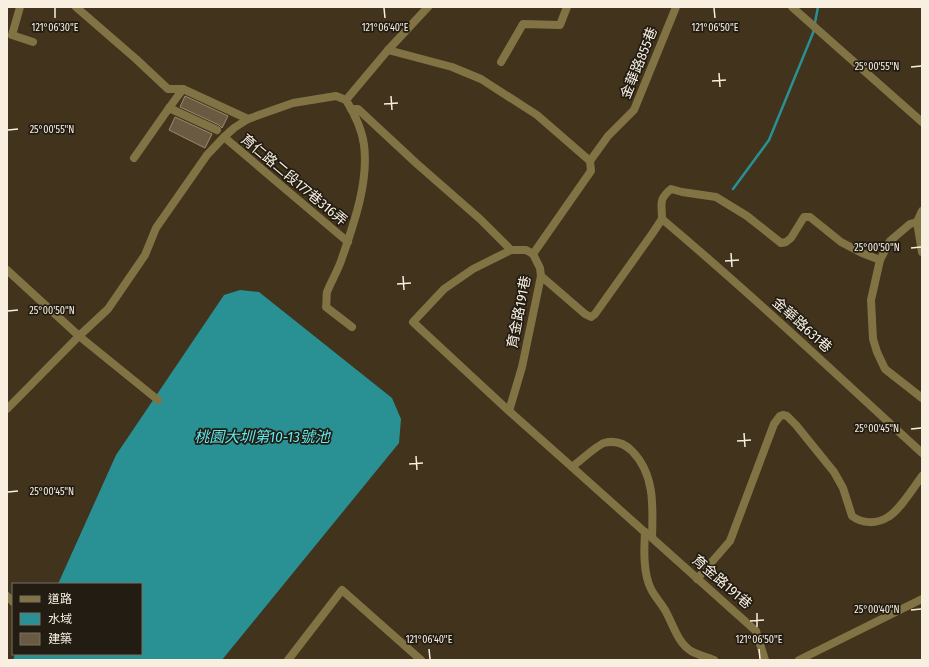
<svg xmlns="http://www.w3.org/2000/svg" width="929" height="667" viewBox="0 0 929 667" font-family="'Fira Sans Condensed','Noto Sans TC',sans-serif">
<rect width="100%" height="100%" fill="#41331c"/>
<path fill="#299094" d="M240,290L259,292L392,398L401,419L399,443L222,660H13L15,654H141V584H58L116,455L224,295Z"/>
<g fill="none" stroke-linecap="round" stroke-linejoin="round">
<path stroke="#299094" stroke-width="2.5" d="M733,189L769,140L813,33L818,7"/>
</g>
<g fill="#6a5a42" stroke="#9a8a70">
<path d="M185,96L228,116L222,128L219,125L180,107Z"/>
<path d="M175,117L212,134L205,148L169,130Z"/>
</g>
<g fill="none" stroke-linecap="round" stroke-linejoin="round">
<g stroke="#817344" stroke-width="8">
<path d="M20,7L12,35L33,42"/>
<path d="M76,7L136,59L168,89H183L248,119"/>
<path d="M792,7L922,122"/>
<path d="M388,50L452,67L481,79L537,115L590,161L591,171L533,254"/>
<path d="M501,62L523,24L560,25L567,7"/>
<path d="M169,108L217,130"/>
<path d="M351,109H358L416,163L480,219L511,250"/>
<path d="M224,137L348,242"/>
<path d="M134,158L169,108L183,89"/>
<path d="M590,161L608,136L634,110L676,7"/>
<path d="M922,211L917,222L922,252"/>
<path d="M662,219C751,294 836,374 922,453"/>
<path d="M662,219C662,203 658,200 671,189L682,192L716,197L747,216L781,243L786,242L791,238L804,217H810L841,242L862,253L880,260"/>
<path d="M917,222L910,224L890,241L880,260L871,300L873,339L877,352L885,369L922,398"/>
<path d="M7,270L79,336L158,400"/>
<path d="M541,276L585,314L591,317L595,314L652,234L662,219"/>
<path d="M352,327L326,307C327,302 326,296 327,292C331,282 337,272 341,261C353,226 369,183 364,145C362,129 354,113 346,100L388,50L428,7"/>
<path d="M7,409L79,336L108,309L145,255L156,228L207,155L224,137L234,128L248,119L293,103L336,96L346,100"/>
<path d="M509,411L522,367L541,276L540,268L533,254L526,250H511L473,269L444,289L413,322L509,411L572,467C579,462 597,445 604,443C615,440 624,443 632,451C655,474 653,507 652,538L756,631L765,660"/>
<path d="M572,467L648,535"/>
<path d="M645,532C644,550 643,573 651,589C655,597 661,603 665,610C673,624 677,642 691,651C698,655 707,657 714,660"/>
<path d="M697,579L730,541L774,424L780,416L783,415L787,416L796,425L834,472L843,488L852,516C862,524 877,524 888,517C899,511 914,487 922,476"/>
<path d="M7,596L13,602"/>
<path d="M288,660L342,590L421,660"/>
<path d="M799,660L922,599"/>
</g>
</g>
<path fill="none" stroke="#f8efe1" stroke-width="1.5" d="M55,8V18M384,8L385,18M714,8L715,18M911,67L921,66M719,73L720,87M712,81L726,80M391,96L392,110M384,104L398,103M8,130L18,129M911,248L921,247M731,253L732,267M725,261L739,260M403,276L404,290M397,284L411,283M8,311L18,310M911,429L921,428M744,433L745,447M737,441L751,440M416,456L417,470M409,464L423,463M8,492L18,491M911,610L921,609M757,613V627M750,621L764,620M429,649L430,659M759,649L760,659"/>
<g text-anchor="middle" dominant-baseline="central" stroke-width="3.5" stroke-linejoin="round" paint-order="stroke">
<g font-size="14" fill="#f8efe1" stroke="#221c12">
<text transform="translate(639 63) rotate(-68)">金華路855巷</text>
<text transform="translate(294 180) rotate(40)">育仁路二段177巷316弄</text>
<text transform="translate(519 312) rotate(-79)">育金路191巷</text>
<text transform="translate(802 325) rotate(42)">金華路631巷</text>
<text transform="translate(722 582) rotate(41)">育金路191巷</text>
</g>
<g font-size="15" font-style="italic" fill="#5deaf0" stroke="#221c12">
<text x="262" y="437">桃園大圳第10-13號池</text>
</g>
</g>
<g font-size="10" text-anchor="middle" fill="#f8efe1" stroke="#221c12" stroke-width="3.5" stroke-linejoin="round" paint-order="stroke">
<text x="55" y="31">121°06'30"E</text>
<text x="385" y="31">121°06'40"E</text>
<text x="715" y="31">121°06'50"E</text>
<text x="877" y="70">25°00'55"N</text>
<text x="52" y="133">25°00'55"N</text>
<text x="877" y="251">25°00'50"N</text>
<text x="52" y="314">25°00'50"N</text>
<text x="877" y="432">25°00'45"N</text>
<text x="52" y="495">25°00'45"N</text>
<text x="877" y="613">25°00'40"N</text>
<text x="429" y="643">121°06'40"E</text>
<text x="759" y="643">121°06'50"E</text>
</g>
<rect width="929" height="667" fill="none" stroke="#f8efe1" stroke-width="16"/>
<rect x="12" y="583" width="130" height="72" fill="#221c12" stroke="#787065"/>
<rect x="20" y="596" width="20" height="6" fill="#817344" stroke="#787065"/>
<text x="48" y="603" font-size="12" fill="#f8efe1">道路</text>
<rect x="20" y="613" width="20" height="12" fill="#299094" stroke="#787065"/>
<text x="48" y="623" font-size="12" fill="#f8efe1">水域</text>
<rect x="20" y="633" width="20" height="12" fill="#6a5a42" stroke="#787065"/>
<text x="48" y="643" font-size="12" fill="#f8efe1">建築</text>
</svg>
